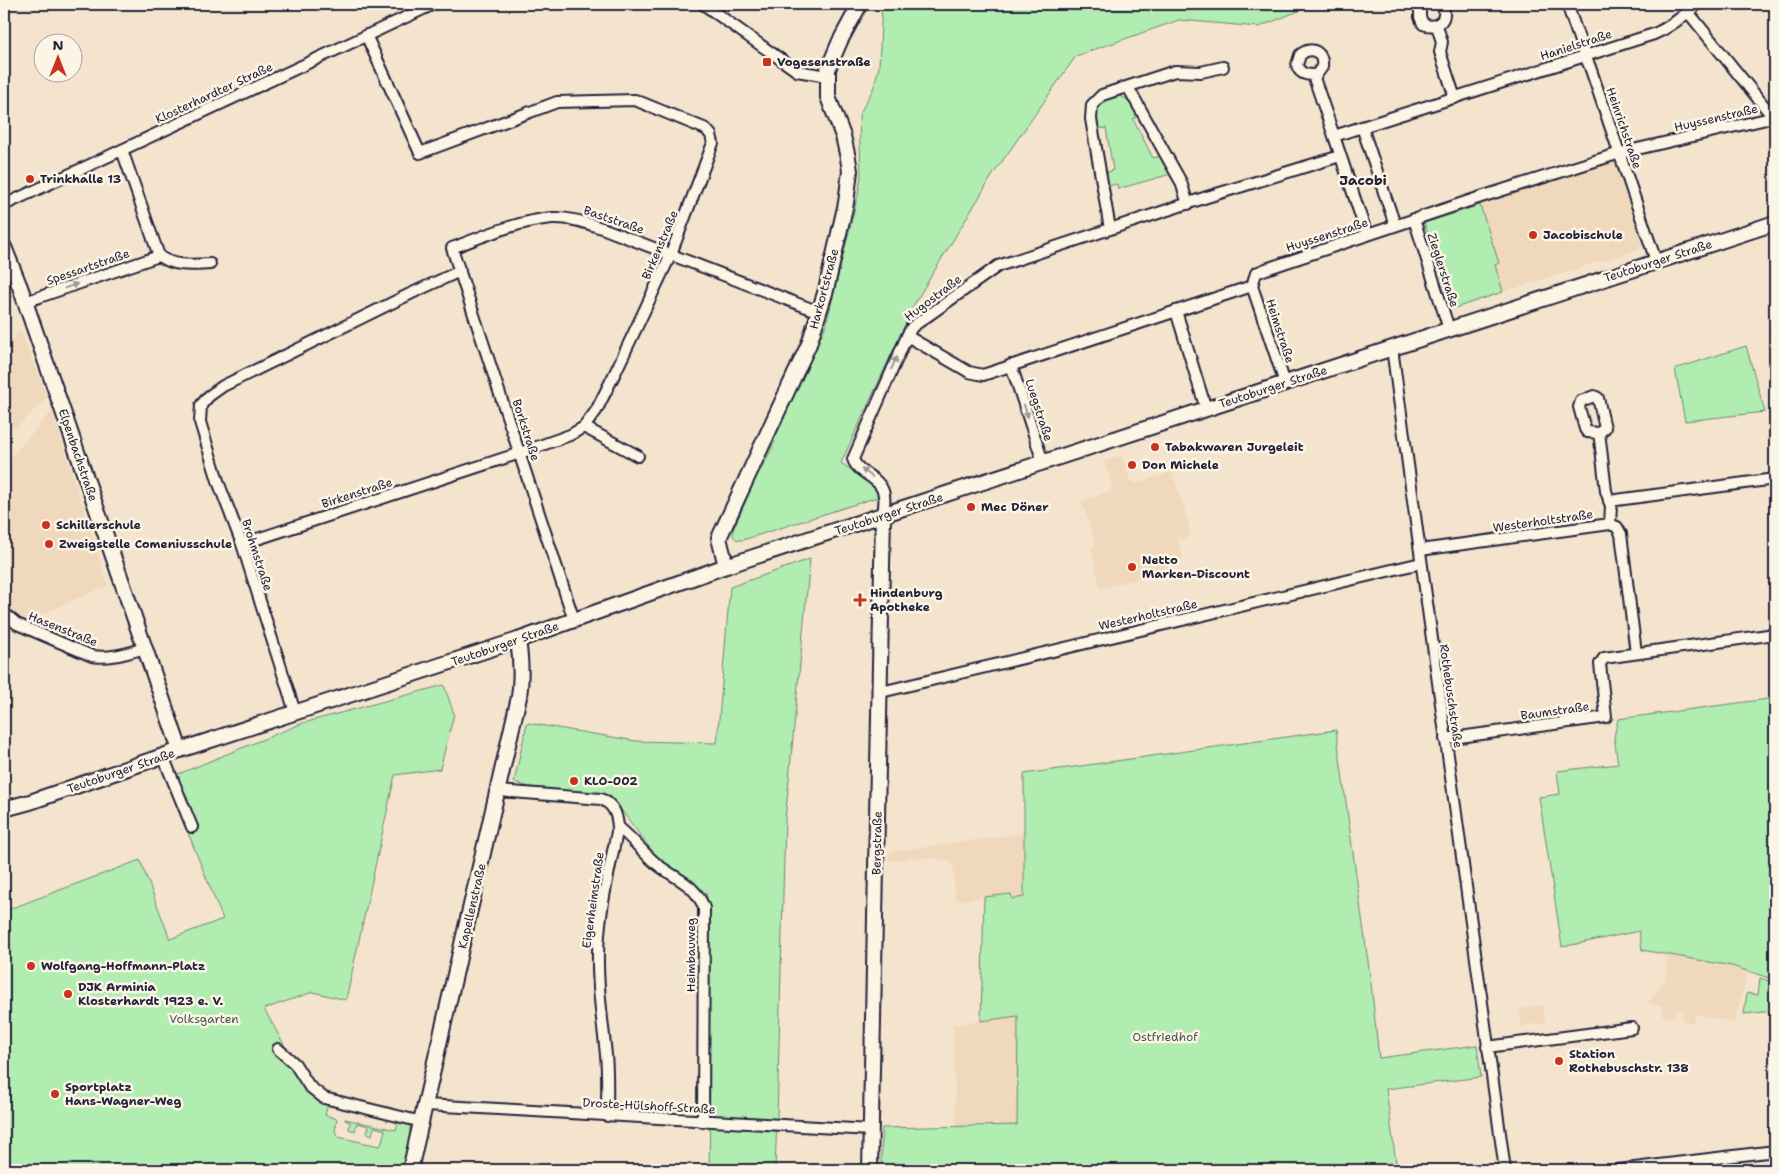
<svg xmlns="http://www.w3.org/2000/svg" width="1779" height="1174" viewBox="0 0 1779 1174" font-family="'Shantell Sans',sans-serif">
<rect width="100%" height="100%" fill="#f5e4cd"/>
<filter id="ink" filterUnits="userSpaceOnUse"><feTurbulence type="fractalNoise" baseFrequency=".02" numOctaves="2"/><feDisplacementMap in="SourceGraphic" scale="10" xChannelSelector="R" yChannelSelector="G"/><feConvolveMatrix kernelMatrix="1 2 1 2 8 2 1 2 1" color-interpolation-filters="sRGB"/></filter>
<g filter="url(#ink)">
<g fill="#f0d8bc">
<path d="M1615,161L1643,248L1503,292L1452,309L1424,223Z"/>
<path d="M20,329L47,397L15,430L4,419V351Z"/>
<path d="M52,411L108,585L27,621L4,605V465Z"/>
<path d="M1122,455L1130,480L1136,483L1172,472L1188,520L1190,535L1187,538L1178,540L1183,559L1167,562L1169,572L1100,588L1091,547L1096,545L1081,501L1109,492L1112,486L1104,461Z"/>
<path d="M1024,833V898L1012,899L1010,894L955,901L953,866L948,860L907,857L904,860H889V852Z"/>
<path d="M1668,953L1732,966L1748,971L1734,1023L1696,1014L1693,1023L1682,1020L1684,1012L1676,1010L1674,1018L1662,1015L1664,1007L1648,1002L1665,981Z"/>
<path d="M1543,1005L1545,1023L1522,1026L1519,1009Z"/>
<path d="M1018,1015L1017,1125L956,1127L953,1025Z"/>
<path d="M1771,1162L1772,1170H1705Z"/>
</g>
<g fill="#b1ecb1" stroke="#6a8776">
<path d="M882,4H1316L1259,27L1179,20L1076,56L994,173L916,301L841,463L873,484L881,496L743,540H737L733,536V530L759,470H761L775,442L773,441L826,325L858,195L861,176L859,115L873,89L879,67Z"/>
<path d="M1119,96C1130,99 1133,105 1140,115L1133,119L1153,158L1161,156L1171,174L1118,189L1117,184L1108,186L1106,173L1113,170L1106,128L1098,129C1095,110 1097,98 1119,96Z"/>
<path d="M1480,205L1499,263L1495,265L1503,292L1452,309L1424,223Z"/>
<path d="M1746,346L1765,412L1685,421L1675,369Z"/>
<path d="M810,559L785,821L777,1119L775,1170H709L710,1114L707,1108L708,902L706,893L658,859L610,795L529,787L514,782L527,723L636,741L717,743L730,587Z"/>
<path d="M444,685L454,714L440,769L395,775L346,1000L313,992L264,1009L295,1064L325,1095L330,1096L325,1115L337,1119L335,1131L338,1137L379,1146L381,1145L385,1130L374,1127L372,1135L367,1133L369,1126L357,1123L355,1131L349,1129L350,1122L345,1120V1119L396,1130L398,1121L407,1123L410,1126L409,1156L406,1170H4V911L140,860L170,939L223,919L166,779L303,723Z"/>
<path d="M1775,698V980L1732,966L1642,950L1639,931L1562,947L1539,797L1560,794L1557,771L1618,764L1614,737L1618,719Z"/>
<path d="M1336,730L1371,983L1379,1058L1477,1045L1481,1077L1386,1089L1397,1170H881L882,1128L1017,1125L1018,1016L981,1021L984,897L1011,894L1012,899L1024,897V774Z"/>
<path d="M1760,978L1775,983V1011L1744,1014L1747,993L1758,995Z"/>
</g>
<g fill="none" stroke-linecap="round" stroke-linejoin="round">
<g stroke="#22223b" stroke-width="14">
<g id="street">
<path d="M703,4L797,71L827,76"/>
<path d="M1424,4L1420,7V17L1423,24C1438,30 1450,18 1441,4"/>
<path d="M1567,4L1585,56L1590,67L1656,261"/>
<path d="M1688,12L1773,117"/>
<path d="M1437,26L1442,42L1440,52L1455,98"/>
<path d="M1313,75C1305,75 1299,73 1297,65L1300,55C1311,45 1324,52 1322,67L1317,74L1313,75L1334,136L1362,127L1395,225"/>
<path d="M1128,87L1181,182L1188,204"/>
<path d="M1362,127L1654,34C1671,27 1684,15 1698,4"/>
<path d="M1334,136L1367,235"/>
<path d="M122,150L159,256C175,267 192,265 210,264"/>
<path d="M4,205L434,4"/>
<path d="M1414,219L1449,329"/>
<path d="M1110,229L1091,119L1092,105L1102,95L1175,71L1201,72L1223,67"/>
<path d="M1252,286L1285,383"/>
<path d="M25,302L159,256"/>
<path d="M1176,311L1206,409"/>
<path d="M907,336L969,372L983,375L1252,286L1256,273L1266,269L1481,197L1620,153L1775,117"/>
<path d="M1392,348L1505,1170"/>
<path d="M1011,365L1043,462"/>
<path d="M584,427L638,456"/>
<path d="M1599,433L1587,432L1585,429L1579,407L1581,401L1594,396L1598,398L1605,428L1599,433L1600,440L1606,491L1611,506L1610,524L1617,527L1621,534L1636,653"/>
<path d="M1609,501L1775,479"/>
<path d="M883,515C884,509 885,501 884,495C881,476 858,475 853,459L907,336L912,327L998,266L1207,197L1340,156"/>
<path d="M242,544L520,453L570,435L584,427L596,411L615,373L671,254L713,143L711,135L706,129L635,100L557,102L420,153L366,35"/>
<path d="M1420,550L1610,524"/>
<path d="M4,613L17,624L92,656C111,659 127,653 145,648"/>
<path d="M574,620L452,248C484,236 518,221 552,218C569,217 586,223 602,228L819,312"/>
<path d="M881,692L1421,563"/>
<path d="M295,712L242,544L219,484L200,422L201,405L209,396L223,386L410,294L460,271"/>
<path d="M1445,739L1606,717L1600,664L1604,658L1775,634"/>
<path d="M163,756L192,827"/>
<path d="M498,791L601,799C614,805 617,814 618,827C609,872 597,918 598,963C598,994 603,1024 606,1055C608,1075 607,1096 607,1116"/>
<path d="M618,827C631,837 639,848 651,859C670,878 694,880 704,908L703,1122"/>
<path d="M1487,1047L1632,1028"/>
<path d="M278,1049L295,1064L309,1086L324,1098L422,1122"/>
<path d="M426,1105L871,1130"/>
<path d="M1618,1170L1775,1151"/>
</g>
</g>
<g stroke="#22223b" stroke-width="18">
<g id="secondary">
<path d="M4,247L20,287L180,750"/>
<path d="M726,566L719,538L809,344L826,290L846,203L850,171L848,158L843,136L828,97V69L840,41L860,4"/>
<path d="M4,809L30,802L180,750L518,640L726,566L1775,223"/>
<path d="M410,1170L519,697C522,677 521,660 518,640"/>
<path d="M870,1170L883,515"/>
</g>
</g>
<use href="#street" stroke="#fcf5e5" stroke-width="10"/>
<use href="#secondary" stroke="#fcf5e5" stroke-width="14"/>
</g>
<defs><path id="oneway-solid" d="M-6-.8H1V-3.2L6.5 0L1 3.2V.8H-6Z" transform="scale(1.25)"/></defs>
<g fill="#9a9698">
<use href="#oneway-solid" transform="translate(71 286) rotate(-19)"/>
<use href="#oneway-solid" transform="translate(894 363) rotate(-66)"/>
<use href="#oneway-solid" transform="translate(1026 411) rotate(72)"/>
<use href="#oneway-solid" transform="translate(867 473) rotate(-145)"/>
</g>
</g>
<g fill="#c8321e" stroke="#fcf5e5" stroke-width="2">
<rect x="762" y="57" width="10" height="10" rx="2.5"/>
<circle cx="30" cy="179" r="5"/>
<circle cx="1533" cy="235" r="5"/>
<circle cx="1155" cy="447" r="5"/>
<circle cx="1132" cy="465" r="5"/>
<circle cx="971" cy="507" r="5"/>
<circle cx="46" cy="525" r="5"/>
<circle cx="49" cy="544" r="5"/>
<circle cx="1132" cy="567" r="5"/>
<path d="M857.5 592.5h5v5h5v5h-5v5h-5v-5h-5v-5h5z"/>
<circle cx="574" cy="781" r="5"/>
<circle cx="31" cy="966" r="5"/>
<circle cx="68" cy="994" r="5"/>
<circle cx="1559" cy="1061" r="5"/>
<circle cx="55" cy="1094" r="5"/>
</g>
<g text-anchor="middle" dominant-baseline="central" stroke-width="5" stroke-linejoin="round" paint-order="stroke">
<g font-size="12" fill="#22223b" stroke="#fcf5e5">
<text transform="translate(1576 45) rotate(-18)">Hanielstraße</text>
<text transform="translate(214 93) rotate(-25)">Klosterhardter Straße</text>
<text transform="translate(1716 118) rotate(-13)">Huyssenstraße</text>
<text transform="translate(1624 128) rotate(71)">Heinrichstraße</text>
<text transform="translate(614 220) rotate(19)">Baststraße</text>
<text transform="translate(1327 235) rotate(-18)">Huyssenstraße</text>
<text transform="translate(660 245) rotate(-67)">Birkenstraße</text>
<text transform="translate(1658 261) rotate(-18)">Teutoburger Straße</text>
<text transform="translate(88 267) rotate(-19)">Spessartstraße</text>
<text transform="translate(1443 270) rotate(72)">Zieglerstraße</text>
<text transform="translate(824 289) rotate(-75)">Harkortstraße</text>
<text transform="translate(933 298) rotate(-37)">Hugostraße</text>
<text transform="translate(1280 331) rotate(72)">Heimstraße</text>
<text transform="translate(1273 387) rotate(-18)">Teutoburger Straße</text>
<text transform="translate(1039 410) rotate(72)">Luegstraße</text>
<text transform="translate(526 430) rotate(72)">Borkstraße</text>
<text transform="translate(78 455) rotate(71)">Elpenbachstraße</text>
<text transform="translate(357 493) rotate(-18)">Birkenstraße</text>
<text transform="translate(889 514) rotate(-18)">Teutoburger Straße</text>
<text transform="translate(1543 521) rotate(-8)">Westerholtstraße</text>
<text transform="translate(257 555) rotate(72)">Brohmstraße</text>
<text transform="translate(1148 615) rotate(-13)">Westerholtstraße</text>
<text transform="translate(63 629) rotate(22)">Hasenstraße</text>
<text transform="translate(505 644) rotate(-19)">Teutoburger Straße</text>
<text transform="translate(1451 696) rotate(82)">Rothebuschstraße</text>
<text transform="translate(1555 711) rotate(-8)">Baumstraße</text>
<text transform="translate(121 771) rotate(-19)">Teutoburger Straße</text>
<text transform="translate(877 843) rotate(-89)">Bergstraße</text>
<text transform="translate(593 900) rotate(-82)">Eigenheimstraße</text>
<text transform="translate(472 906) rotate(-77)">Kapellenstraße</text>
<text transform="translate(691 955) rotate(-90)">Heimbauweg</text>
<text transform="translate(649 1106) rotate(3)">Droste-Hülshoff-Straße</text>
</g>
<g font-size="12" font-weight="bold" fill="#22223b" stroke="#fcf5e5" text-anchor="start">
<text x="777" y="62">Vogesenstraße</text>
<text x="40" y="179">Trinkhalle 13</text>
<text x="1543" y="235">Jacobischule</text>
<text x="1165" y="447">Tabakwaren Jurgeleit</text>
<text x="1142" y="465">Don Michele</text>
<text x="981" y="507">Mec Döner</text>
<text x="56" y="525">Schillerschule</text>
<text x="59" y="544">Zweigstelle Comeniusschule</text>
<text x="1142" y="560">Netto<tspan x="1142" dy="14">Marken-Discount</tspan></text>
<text x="870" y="593">Hindenburg<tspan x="870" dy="14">Apotheke</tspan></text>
<text x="584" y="781">KLO-002</text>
<text x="41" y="966">Wolfgang-Hoffmann-Platz</text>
<text x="78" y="987">DJK Arminia<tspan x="78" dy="14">Klosterhardt 1923 e. V.</tspan></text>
<text x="1569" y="1054">Station<tspan x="1569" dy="14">Rothebuschstr. 138</tspan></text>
<text x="65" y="1087">Sportplatz<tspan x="65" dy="14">Hans-Wagner-Weg</tspan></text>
</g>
<g font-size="12" fill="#465458" stroke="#fcf5e5">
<text x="204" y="1019">Volksgarten</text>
<text x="1165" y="1037">Ostfriedhof</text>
</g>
<g font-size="14" font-weight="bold" fill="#22223b" stroke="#fcf5e5">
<text x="1363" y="180">Jacobi</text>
</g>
</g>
<rect width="1779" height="1174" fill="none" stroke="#fcf5e5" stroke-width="20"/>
<rect x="10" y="10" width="1759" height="1154" fill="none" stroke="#22223b" stroke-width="2" filter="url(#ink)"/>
<g transform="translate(58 58)"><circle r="24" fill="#fcf5e5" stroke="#a5a1a1"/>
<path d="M0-4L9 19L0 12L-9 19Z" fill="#c8321e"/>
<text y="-8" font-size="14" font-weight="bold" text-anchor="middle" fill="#22223b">N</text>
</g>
</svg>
